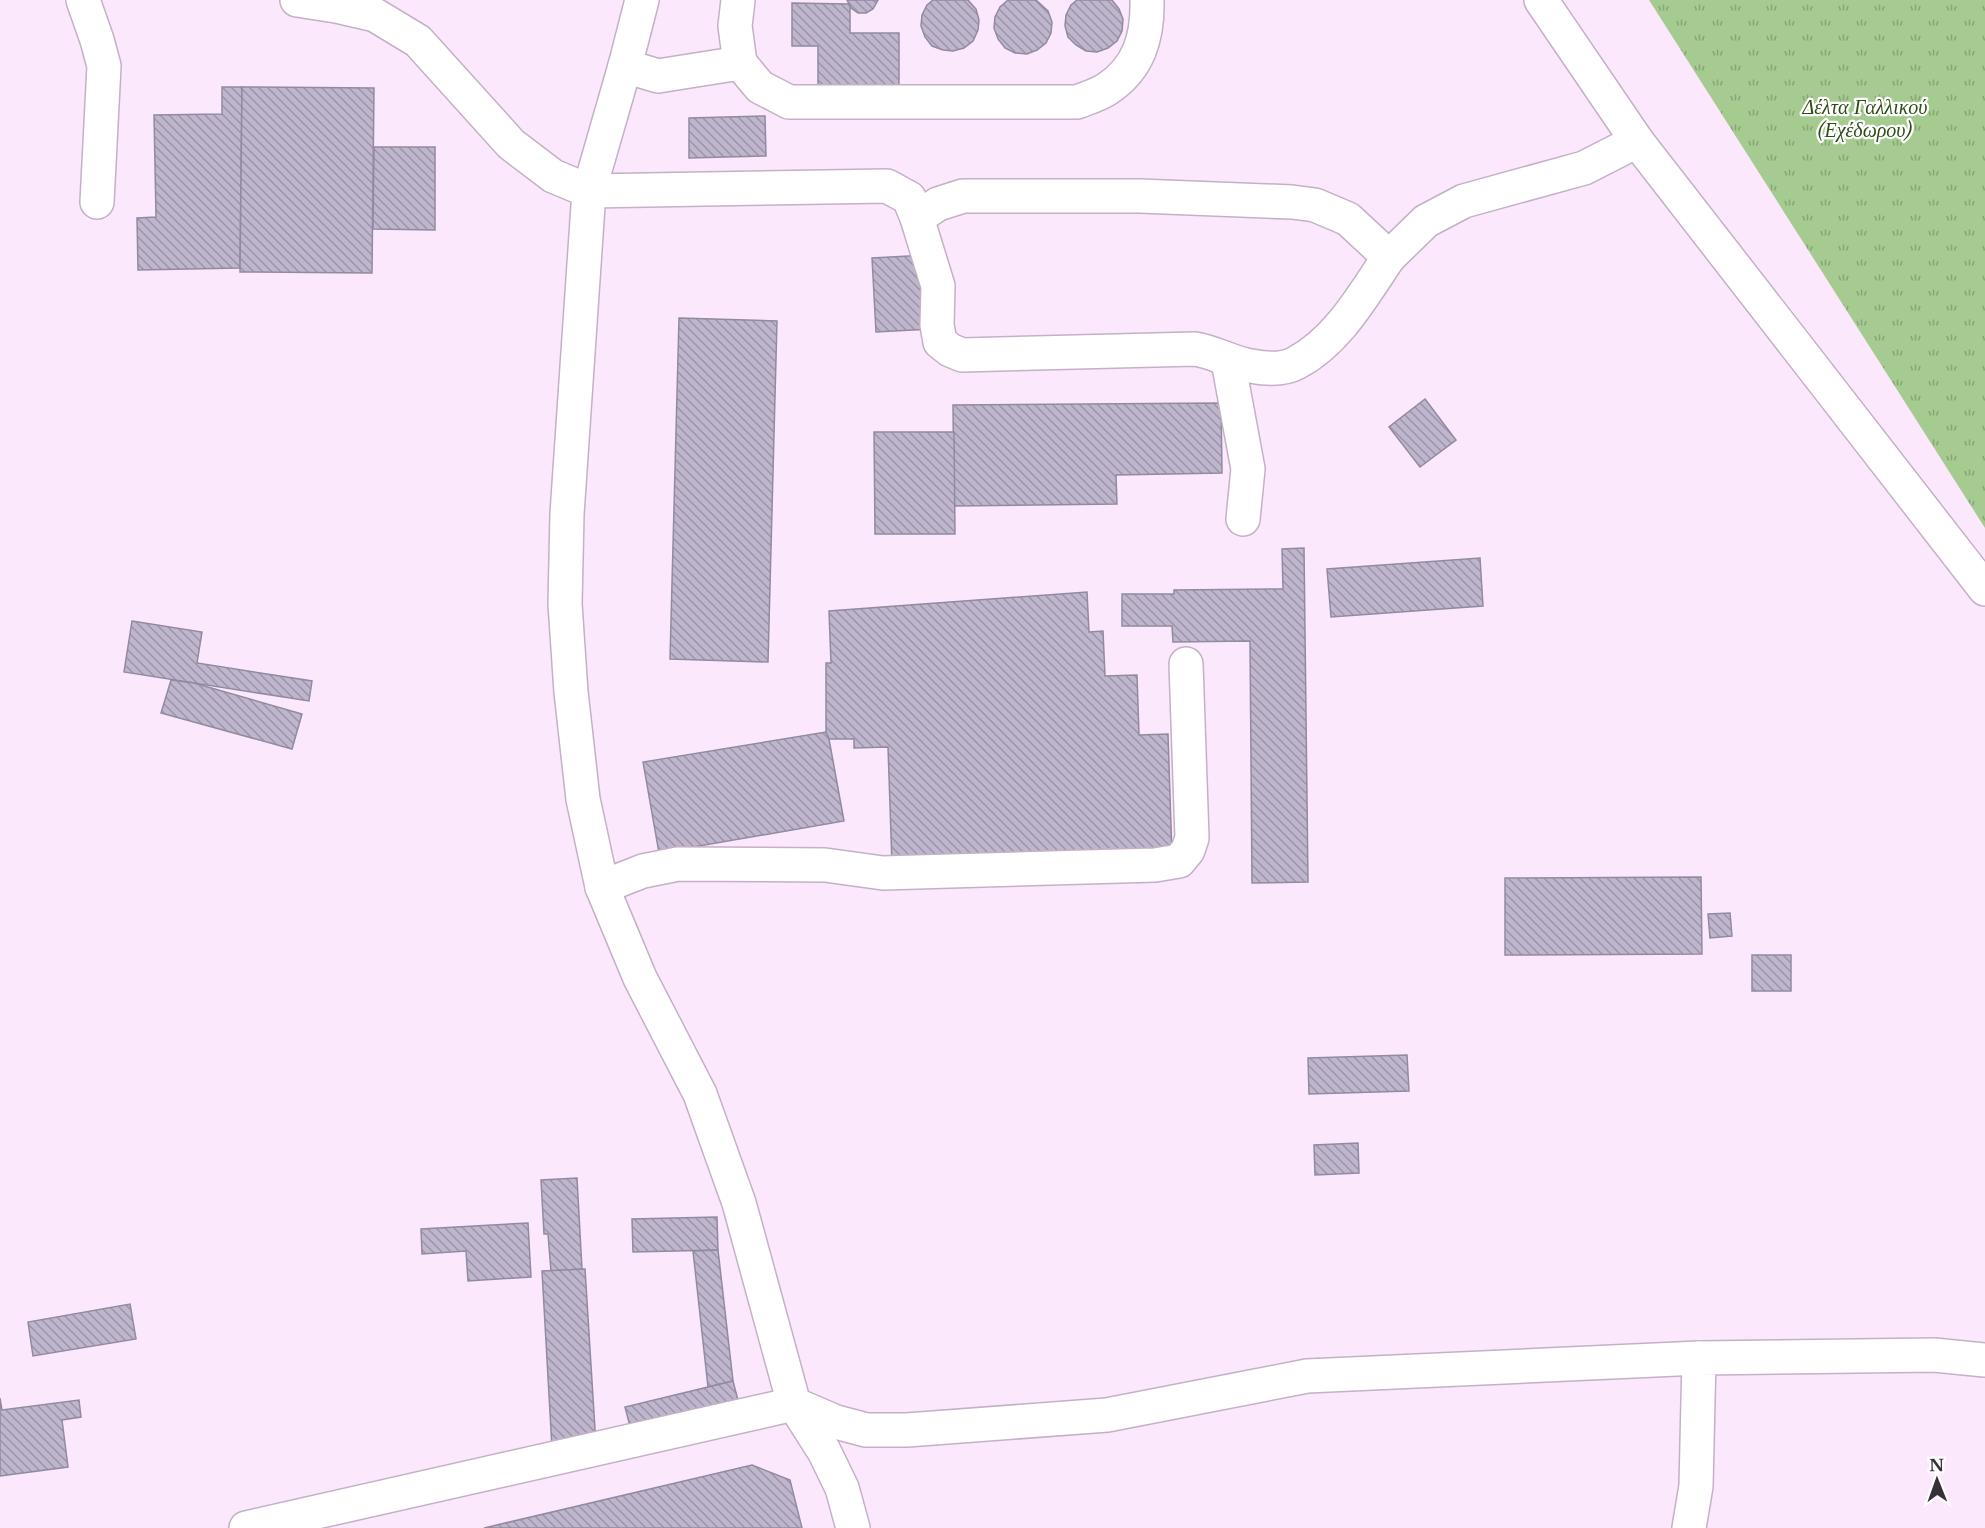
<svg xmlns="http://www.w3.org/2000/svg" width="1985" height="1528" viewBox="0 0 1985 1528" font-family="'Libre Baskerville',serif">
<defs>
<pattern id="park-tufts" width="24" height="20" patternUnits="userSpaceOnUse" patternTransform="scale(1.5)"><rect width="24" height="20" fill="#a5cb90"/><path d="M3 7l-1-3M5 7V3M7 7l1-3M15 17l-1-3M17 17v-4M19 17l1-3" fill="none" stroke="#87a577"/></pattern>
<pattern id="building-back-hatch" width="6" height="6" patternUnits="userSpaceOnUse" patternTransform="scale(1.5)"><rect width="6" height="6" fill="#bfb6ce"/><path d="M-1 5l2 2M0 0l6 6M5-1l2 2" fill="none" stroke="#9c94a8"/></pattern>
</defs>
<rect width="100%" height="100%" fill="#fbe8fd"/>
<path fill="url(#park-tufts)" d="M1649,0H1985V528Z"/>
<g fill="url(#building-back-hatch)" stroke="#928aa0" stroke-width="1.5">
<path d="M847,0H878L873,9L866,13H858L851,8Z"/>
<path d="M933,0H968L976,9L979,20L978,30L973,41L964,48L953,51L943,50L932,46L925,37L921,26L922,15L927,5Z"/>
<path d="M1008,0H1036L1048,11L1052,22L1051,33L1046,43L1037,50L1027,54L1015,53L1005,48L998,39L994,28L995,17L1000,7Z"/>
<path d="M1077,0H1112L1119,9L1123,19L1122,31L1117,41L1108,48L1097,52L1086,51L1076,45L1068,37L1065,26L1066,15L1071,5Z"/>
<path d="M792,3L848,4L850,6V33H899V91H818V46H792Z"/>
<path d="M222,87H242L240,268L138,270L137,218L156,217L154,115L222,114Z"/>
<path d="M242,87L374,88L372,273L240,272Z"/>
<path d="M765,116L766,156L689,158V118Z"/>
<path d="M374,147H435V230L373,229Z"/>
<path d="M927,255L931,329L876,332L872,258Z"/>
<path d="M679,318L777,321L768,662L670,659Z"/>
<path d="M1425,399L1456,440L1420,467L1389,427Z"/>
<path d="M1221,403L1222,473L1116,475L1117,504L954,506L953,405Z"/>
<path d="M874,432H954L955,534H875Z"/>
<path d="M1304,548L1308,882L1252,883L1250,641L1173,642L1172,626H1122V594H1174V590L1283,589L1282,549Z"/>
<path d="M1480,558L1483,606L1331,617L1327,569Z"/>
<path d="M1087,592L1089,632L1103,631L1105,676L1137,675L1139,735L1168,734L1172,857L892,865L888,747L854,748V739H829L826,732V663H831L829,611Z"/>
<path d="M132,621L202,632L197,663L312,681L309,701L124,672Z"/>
<path d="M171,680L194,683L302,714L292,749L161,713Z"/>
<path d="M826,732L829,739L844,821L659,853L643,762Z"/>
<path d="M1701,877L1702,954L1505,955V878Z"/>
<path d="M1730,913L1732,936L1710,938L1708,914Z"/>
<rect x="1752" y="955" width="39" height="36"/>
<path d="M1407,1055L1409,1091L1309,1094L1308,1058Z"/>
<path d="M1358,1143L1359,1173L1315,1175L1314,1145Z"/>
<path d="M577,1178L582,1269L551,1271L548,1234H544L541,1180Z"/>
<path d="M717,1217L718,1250L633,1252L632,1219Z"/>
<path d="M528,1223L531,1277L468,1281L466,1251L422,1254L421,1229Z"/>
<path d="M718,1250L733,1381L708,1387L693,1251Z"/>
<path d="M585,1269L596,1445L552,1448L542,1271Z"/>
<path d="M130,1304L136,1339L33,1356L28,1322Z"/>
<path d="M733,1381L740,1408L632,1434L625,1407Z"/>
<path d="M0,1398L2,1410L79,1400L81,1417L62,1420L68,1467L0,1476Z"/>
<path d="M752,1465L790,1480L802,1528H484Z"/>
</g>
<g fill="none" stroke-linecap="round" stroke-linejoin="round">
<g stroke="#c4b1c5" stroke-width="36">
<g id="minor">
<path d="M83,0L97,40L104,66L97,202"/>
<path d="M297,0L336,6L375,15L418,41L511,144L553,176L589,191L887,186L909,198L917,218L938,286L937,325L940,342L950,350L962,355L1195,349C1215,352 1231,363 1251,366C1266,369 1283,370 1296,363C1338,341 1363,295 1389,257"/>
<path d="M642,0L625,66L589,191L567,514L565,604L571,692L583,799L602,887L640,978L700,1094L739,1203L794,1404L836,1422L866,1430H907L1107,1415L1307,1376L1699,1358"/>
<path d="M738,0L735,26L740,63"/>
<path d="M1541,0L1637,141"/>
<path d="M625,66L658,76L740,63L760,87L789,102H1077C1087,98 1098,95 1107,89C1139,68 1148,37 1147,0"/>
<path d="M917,218L938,204L963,196H1140L1292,202L1315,205L1348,219L1389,257L1426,221L1464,201L1584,168L1637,141L1985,589"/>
<path d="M1228,361L1248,469L1243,519"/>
<path d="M602,887L643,871L678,864L825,865L883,873L1155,865L1179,861L1188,850L1192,838L1186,664"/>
<path d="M246,1528L794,1404L824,1451L842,1488L853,1528"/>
<path d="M1689,1528L1696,1486L1699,1358L1934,1355L1985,1360"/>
</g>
</g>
<use href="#minor" stroke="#fff" stroke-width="33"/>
</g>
<g text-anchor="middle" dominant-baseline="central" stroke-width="4.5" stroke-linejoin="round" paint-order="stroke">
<g font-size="20" font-style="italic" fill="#2d4d16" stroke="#fff">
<text x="1865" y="107">Δέλτα Γαλλικού<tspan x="1865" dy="23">(Εχέδωρου)</tspan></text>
</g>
</g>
<g transform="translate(1937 1480) rotate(359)" stroke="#ffffff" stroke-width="4.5" paint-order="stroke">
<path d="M0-4.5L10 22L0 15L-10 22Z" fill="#373038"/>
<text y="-9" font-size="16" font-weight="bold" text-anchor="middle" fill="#373038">N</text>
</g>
</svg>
